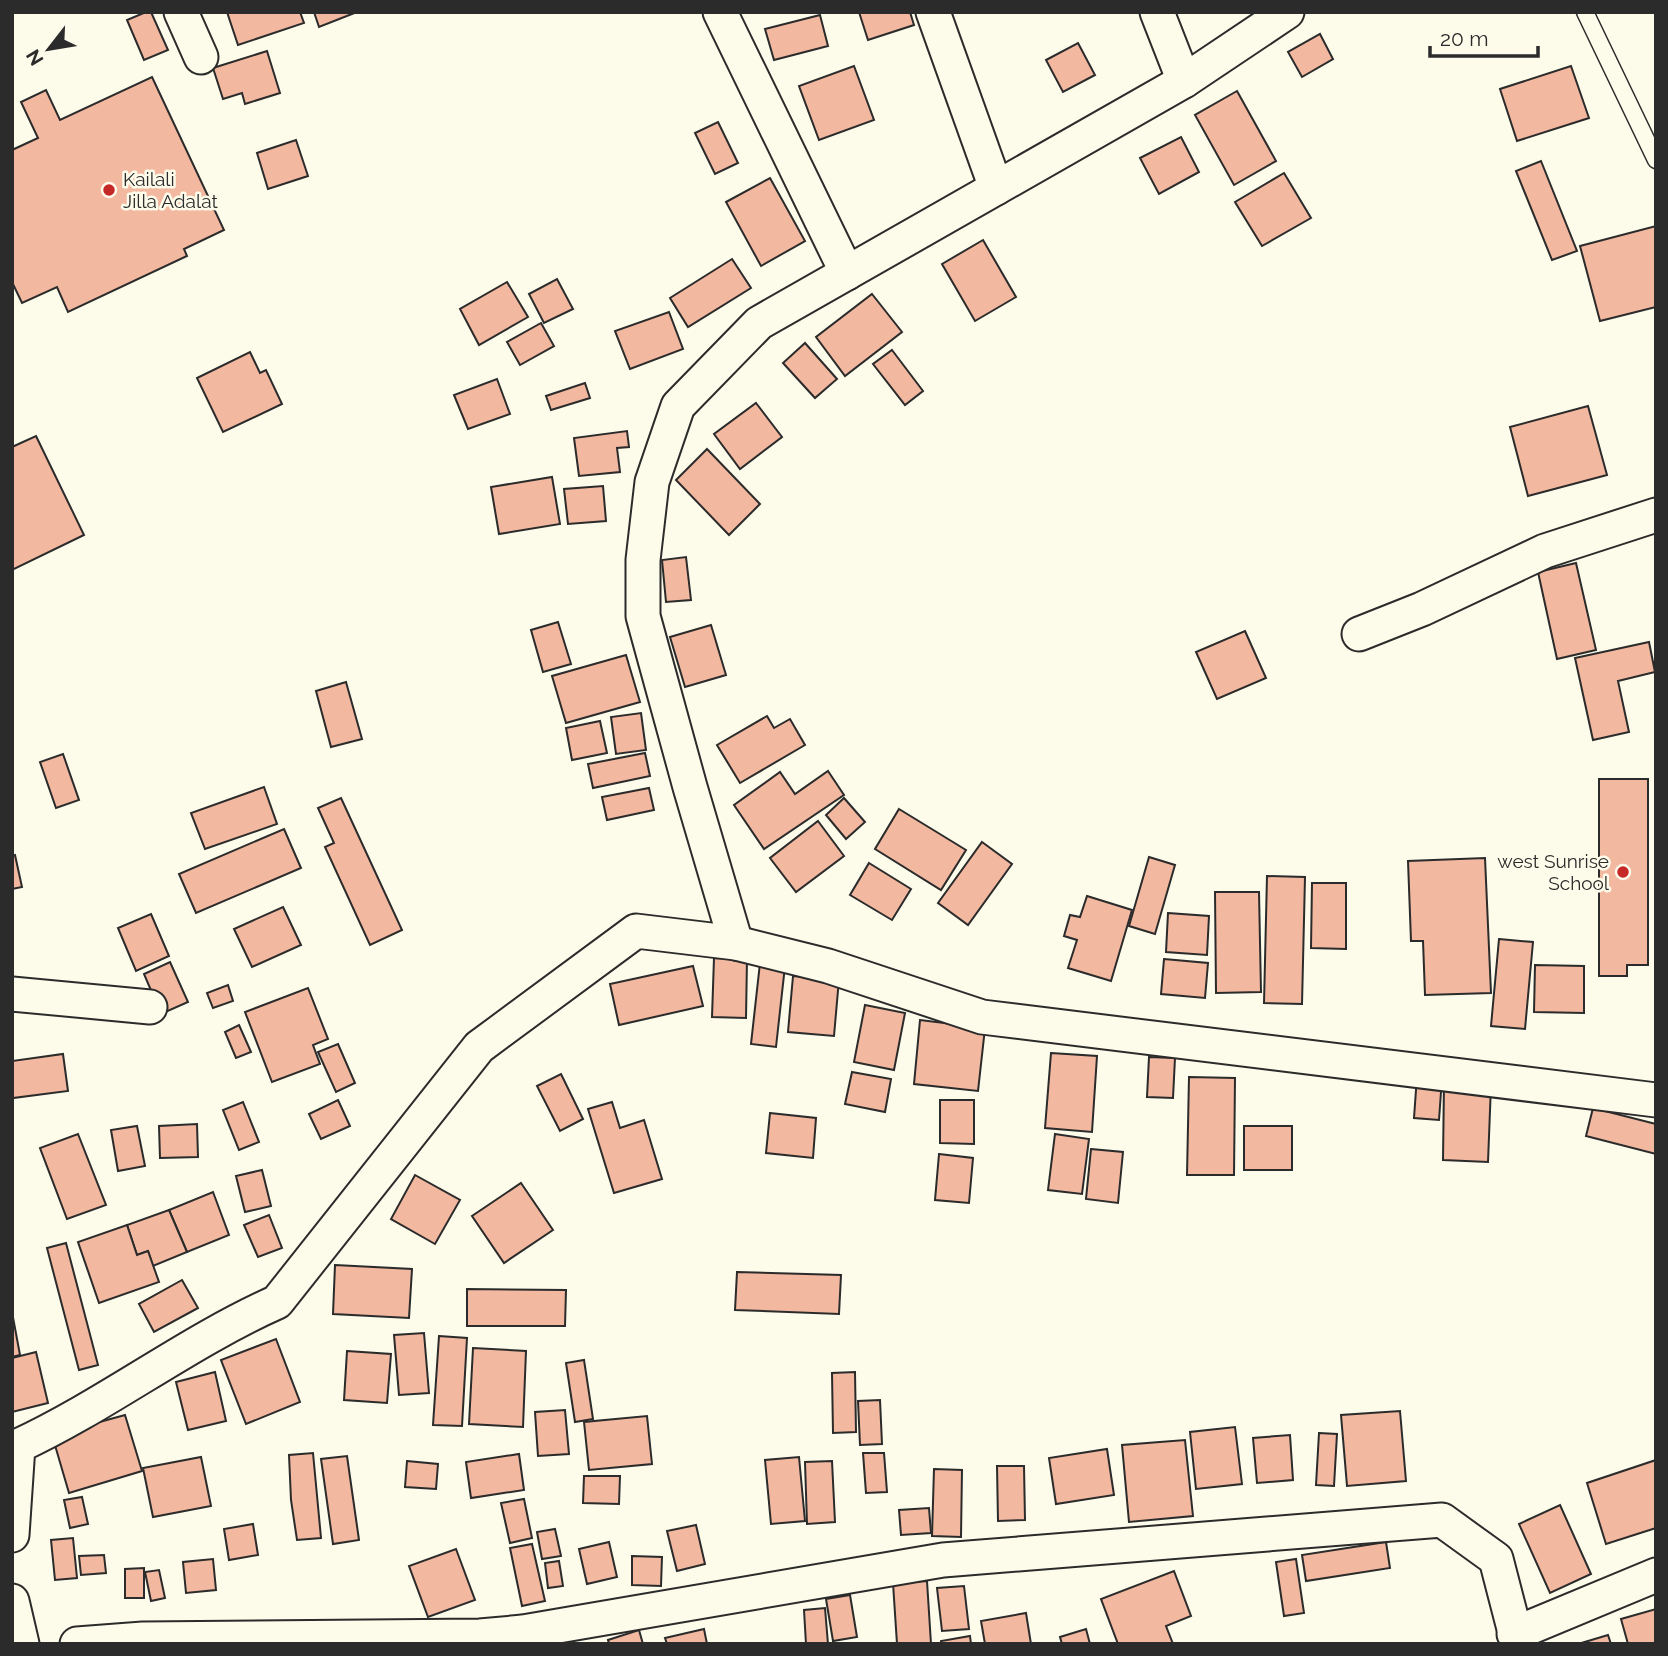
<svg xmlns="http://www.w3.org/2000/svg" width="1668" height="1656" viewBox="0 0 1668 1656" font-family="Raleway,sans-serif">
<rect width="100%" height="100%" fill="#fdfbea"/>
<g fill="#f2b8a0" stroke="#2b2b2b" stroke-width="2">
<path d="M146,12H151L168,50L144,60L127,20Z"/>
<path d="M227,12H300L304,23L238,45Z"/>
<path d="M314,12H357L319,27Z"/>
<path d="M859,12H910L914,25L868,40Z"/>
<path d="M820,15L828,46L774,60L765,29Z"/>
<path d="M1320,34L1333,59L1302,77L1288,52Z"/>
<path d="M1078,43L1095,75L1063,92L1046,60Z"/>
<path d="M267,51L280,93L245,104L242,93L223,99L213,68Z"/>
<path d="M854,66L874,120L819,140L799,86Z"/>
<path d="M1571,66L1589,118L1517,141L1500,89Z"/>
<path d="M152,77L224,230L184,249L187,256L68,312L57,287L22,303L12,282V150L38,138L21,102L46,90L60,120Z"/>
<path d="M1237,91L1276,161L1234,185L1195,115Z"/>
<path d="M718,122L738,163L715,174L695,133Z"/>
<path d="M1181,137L1199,172L1159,194L1140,158Z"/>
<path d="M296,140L308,176L268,189L257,153Z"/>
<path d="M1541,161L1577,251L1552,260L1516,171Z"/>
<path d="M1284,173L1311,218L1262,246L1235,202Z"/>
<path d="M770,178L805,241L761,266L726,202Z"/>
<path d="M1656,226V307L1600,321L1580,246Z"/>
<path d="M983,240L1016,297L975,321L942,264Z"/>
<path d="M732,259L751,288L688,327L670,298Z"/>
<path d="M557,279L573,309L544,323L529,294Z"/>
<path d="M507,282L528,317L479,345L460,309Z"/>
<path d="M872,294L902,332L845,376L816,337Z"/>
<path d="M669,312L683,349L630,369L615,331Z"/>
<path d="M541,323L554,346L520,365L507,342Z"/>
<path d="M805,343L837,379L815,398L783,363Z"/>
<path d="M892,350L923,391L905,405L873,364Z"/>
<path d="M250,352L260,373L266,370L282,404L223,432L197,378Z"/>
<path d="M497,379L510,414L468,429L454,395Z"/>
<path d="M585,383L590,398L551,410L546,396Z"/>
<path d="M756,403L782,437L740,469L714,434Z"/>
<path d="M1588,406L1607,475L1528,496L1510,427Z"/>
<path d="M627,431L629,447L617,448L620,472L579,476L574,438Z"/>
<path d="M36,436L84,535L12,570V447Z"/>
<path d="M707,449L760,504L729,535L676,480Z"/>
<path d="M552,477L560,524L499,534L491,487Z"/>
<path d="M603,486L606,521L568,524L564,489Z"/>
<path d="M686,557L691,600L666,602L662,560Z"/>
<path d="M1576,563L1596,650L1557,659L1538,572Z"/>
<path d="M558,622L571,664L543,672L531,630Z"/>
<path d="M711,625L726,675L685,687L670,637Z"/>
<path d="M1245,631L1266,678L1217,699L1196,652Z"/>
<path d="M1649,642L1655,672L1618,681L1629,732L1593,740L1575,658Z"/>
<path d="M626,655L640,702L566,723L552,676Z"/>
<path d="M346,682L362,739L331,747L316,691Z"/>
<path d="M641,713L646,750L616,754L611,717Z"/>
<path d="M767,716L774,728L790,719L805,745L740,783L717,745Z"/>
<path d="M600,721L607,753L572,760L566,728Z"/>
<path d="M645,753L650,776L593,788L588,764Z"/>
<path d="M63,754L79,800L56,808L40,762Z"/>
<path d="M828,771L844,795L764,849L734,805L780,772L795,794Z"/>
<path d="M1599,779H1648V965H1627V976H1599Z"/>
<path d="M264,787L277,824L205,849L191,813Z"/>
<path d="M649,788L654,810L607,820L602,797Z"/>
<path d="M341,798L402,930L370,945L325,847L334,843L318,808Z"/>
<path d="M844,798L865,822L846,839L826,815Z"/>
<path d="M899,809L966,850L941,890L875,849Z"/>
<path d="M818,821L844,856L796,892L770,858Z"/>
<path d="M284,829L301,868L196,913L179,874Z"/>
<path d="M982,842L1012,864L968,925L938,903Z"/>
<path d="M15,855L22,887L12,889V856Z"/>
<path d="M1149,857L1175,865L1155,934L1129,926Z"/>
<path d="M1485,858L1491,993L1425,995L1423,941H1411L1408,861Z"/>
<path d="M869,863L911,889L892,920L850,895Z"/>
<path d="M1267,876L1305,877L1302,1004L1264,1003Z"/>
<path d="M1312,883H1346V949L1311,948Z"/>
<path d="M1215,892H1259L1261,992L1216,993Z"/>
<path d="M1087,896L1132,910L1111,981L1068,968L1077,940L1064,936L1070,915L1080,917Z"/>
<path d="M283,907L301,945L252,967L234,929Z"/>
<path d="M1168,913L1209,916L1207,955L1166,952Z"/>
<path d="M151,914L169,956L136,971L118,928Z"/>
<path d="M1499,939L1533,942L1525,1029L1491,1026Z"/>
<path d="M761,954L786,957L776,1047L751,1044Z"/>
<path d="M714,958L747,959L746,1018L712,1017Z"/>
<path d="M1164,959L1208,963L1205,998L1161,994Z"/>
<path d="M170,962L188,1002L161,1014L144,974Z"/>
<path d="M1535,965L1584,966V1013L1534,1012Z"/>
<path d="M693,966L703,1006L619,1025L610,984Z"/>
<path d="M793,976L839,979L834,1036L788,1032Z"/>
<path d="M228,985L233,1001L213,1008L207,993Z"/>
<path d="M308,988L328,1039L313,1045L320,1064L272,1082L245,1012Z"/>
<path d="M865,1005L905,1013L894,1070L854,1062Z"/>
<path d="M920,1020L985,1028L978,1091L914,1084Z"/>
<path d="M239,1025L251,1052L236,1058L225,1032Z"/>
<path d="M338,1044L355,1083L336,1092L318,1052Z"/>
<path d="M1051,1053L1097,1056L1092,1132L1045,1128Z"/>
<path d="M63,1054L68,1091L13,1098L12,1061Z"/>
<path d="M1149,1057L1175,1058L1173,1098L1147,1097Z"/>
<path d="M852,1072L891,1079L885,1112L845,1104Z"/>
<path d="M561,1074L583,1119L560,1131L537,1086Z"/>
<path d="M1417,1076L1442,1078L1439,1120L1414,1118Z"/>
<path d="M1189,1077L1235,1078L1234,1175H1187Z"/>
<path d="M1444,1082L1491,1085L1488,1162L1443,1160Z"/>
<path d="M338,1100L350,1126L321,1139L309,1114Z"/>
<path d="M940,1100H974V1144L940,1143Z"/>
<path d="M243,1102L259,1142L239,1150L223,1110Z"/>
<path d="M612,1102L620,1128L644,1120L662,1179L614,1193L588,1109Z"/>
<path d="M1593,1108L1656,1124V1154L1586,1136Z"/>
<path d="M770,1113L816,1118L813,1158L766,1153Z"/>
<path d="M197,1124L198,1157L160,1158L159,1126Z"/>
<path d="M137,1126L145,1166L118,1171L111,1130Z"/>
<rect x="1244" y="1126" width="48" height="44"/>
<path d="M78,1134L106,1205L67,1219L40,1148Z"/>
<path d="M1055,1134L1089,1139L1082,1194L1048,1190Z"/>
<path d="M1091,1149L1123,1152L1118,1203L1086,1199Z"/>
<path d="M939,1154L973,1158L969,1203L935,1200Z"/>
<path d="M262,1170L271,1206L245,1212L236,1176Z"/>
<path d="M415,1175L460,1200L435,1244L391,1219Z"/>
<path d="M521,1183L553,1230L504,1263L472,1216Z"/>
<path d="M213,1192L229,1235L187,1252L169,1210Z"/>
<path d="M169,1210L187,1252L153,1266L148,1251L137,1255L127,1225Z"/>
<path d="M269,1215L282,1248L258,1257L244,1225Z"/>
<path d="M127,1225L137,1255L148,1251L159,1282L99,1303L78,1242Z"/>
<path d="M66,1243L98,1365L79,1370L47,1248Z"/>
<path d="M335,1265L412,1269L409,1318L333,1314Z"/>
<path d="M737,1272L841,1275L839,1314L735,1310Z"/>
<path d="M182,1280L198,1308L154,1332L139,1304Z"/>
<path d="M467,1289L566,1290L565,1326H467Z"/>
<path d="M12,1312L20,1355L12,1357Z"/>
<path d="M424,1333L429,1393L399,1395L394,1335Z"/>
<path d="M439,1336L467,1338L462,1426L433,1425Z"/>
<path d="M276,1339L300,1402L246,1424L221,1360Z"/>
<path d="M473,1348L526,1351L523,1427L469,1424Z"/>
<path d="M347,1351L391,1354L387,1403L344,1400Z"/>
<path d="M36,1352L48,1403L12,1412V1358Z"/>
<path d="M584,1360L593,1419L575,1422L566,1363Z"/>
<path d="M215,1372L226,1421L188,1430L176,1382Z"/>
<path d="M855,1372L856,1432L833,1433L832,1373Z"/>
<path d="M880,1400L882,1444L860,1445L858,1401Z"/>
<path d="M565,1410L569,1454L538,1456L535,1412Z"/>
<path d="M1400,1411L1406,1481L1347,1486L1341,1415Z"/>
<path d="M125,1415L142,1471L69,1493L52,1435Z"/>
<path d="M647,1416L652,1464L589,1470L584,1422Z"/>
<path d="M1235,1427L1242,1484L1196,1489L1190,1432Z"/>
<path d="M1319,1433L1337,1434L1334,1486L1316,1485Z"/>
<path d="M1290,1435L1293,1480L1257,1483L1253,1438Z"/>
<path d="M1185,1440L1193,1516L1129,1522L1122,1445Z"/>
<path d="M1107,1449L1114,1495L1056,1504L1049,1458Z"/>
<path d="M313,1453L321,1538L297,1540L291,1500L289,1455Z"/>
<path d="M863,1453H884L887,1492L866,1493Z"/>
<path d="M519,1454L524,1490L471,1498L466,1462Z"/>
<path d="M347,1456L359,1540L333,1544L321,1459Z"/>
<path d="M201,1457L211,1506L153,1517L143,1468Z"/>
<path d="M799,1457L805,1521L771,1524L765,1460Z"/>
<path d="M1656,1460V1528L1606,1544L1587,1483Z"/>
<path d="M407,1461L438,1464L436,1489L405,1487Z"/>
<path d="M832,1461L835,1522L807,1524L805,1462Z"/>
<path d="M997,1466H1024L1025,1520L998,1521Z"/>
<path d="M934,1469L962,1470L961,1537L932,1536Z"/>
<path d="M584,1476H620L619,1504L583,1503Z"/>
<path d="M82,1497L88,1524L70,1528L64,1500Z"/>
<path d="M524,1499L532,1538L510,1543L501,1503Z"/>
<path d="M1560,1505L1591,1574L1550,1593L1519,1524Z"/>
<path d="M929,1508L931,1533L901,1535L899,1510Z"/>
<path d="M253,1524L258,1555L229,1560L224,1529Z"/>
<path d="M696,1525L705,1564L677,1571L667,1531Z"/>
<path d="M555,1529L561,1556L542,1559L537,1532Z"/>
<path d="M73,1538L77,1578L55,1580L51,1540Z"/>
<path d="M609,1542L617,1577L587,1584L579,1549Z"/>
<path d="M1386,1542L1390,1568L1306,1581L1302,1555Z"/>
<path d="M532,1544L545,1601L522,1606L510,1548Z"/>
<path d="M456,1549L475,1600L428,1617L409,1566Z"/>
<path d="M104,1555L106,1573L81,1575L79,1556Z"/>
<path d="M632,1556L662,1557L661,1586L632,1585Z"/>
<path d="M213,1559L216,1590L186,1593L183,1562Z"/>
<path d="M1296,1559L1304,1613L1284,1616L1276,1562Z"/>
<path d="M559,1561L563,1586L548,1588L545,1563Z"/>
<path d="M144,1568V1598H125V1569Z"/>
<path d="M159,1570L165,1598L151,1601L145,1572Z"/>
<path d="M1174,1571L1191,1616L1166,1626L1173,1644H1118L1101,1599Z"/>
<path d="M927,1581L931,1644H897L893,1583Z"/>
<path d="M964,1586L969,1629L942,1631L937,1588Z"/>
<path d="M850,1595L857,1637L833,1641L826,1599Z"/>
<path d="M825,1608L828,1644H806L804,1610Z"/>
<path d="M1656,1609V1644H1628L1621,1619Z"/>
<path d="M1026,1613L1031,1644H985L981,1621Z"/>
<path d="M704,1629L707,1644H667L665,1638Z"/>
<path d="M1086,1629L1090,1644H1062L1060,1637Z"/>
<path d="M639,1630L643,1644H609L608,1640Z"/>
<path d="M1608,1635L1611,1644H1578Z"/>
<path d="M970,1636L971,1644H941V1641Z"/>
</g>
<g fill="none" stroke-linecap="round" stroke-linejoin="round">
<g stroke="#2b2b2b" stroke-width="19">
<path id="lane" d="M1585,12L1656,160"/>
</g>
<g stroke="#2b2b2b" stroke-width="37">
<g id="street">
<path d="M181,12L201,57"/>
<path d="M720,12L847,273"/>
<path d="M933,12L996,188"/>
<path d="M1157,12L1184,81"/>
<path d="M1359,634L1422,609L1545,551L1656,515"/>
<path d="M736,943L690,787L643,616V560L652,482L678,406L759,323L1184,81L1287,12"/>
<path d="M12,994L150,1007"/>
<path d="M12,1535L18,1446C108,1404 187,1342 277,1302L479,1047L636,931L736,943L828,966L982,1017L1656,1100"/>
<path d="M12,1601L22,1644"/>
<path d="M1514,1634L1656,1575"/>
<path d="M77,1644L143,1639L480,1636L523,1632L943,1560L1442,1520L1496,1559L1518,1644"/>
</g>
</g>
<use href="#lane" stroke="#fdfbea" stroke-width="16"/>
<use href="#street" stroke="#fdfbea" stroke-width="33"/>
</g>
<g fill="#c62828" stroke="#fdfbea" stroke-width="2.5">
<circle cx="109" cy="190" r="7"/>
<circle cx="1623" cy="872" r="7"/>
</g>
<g text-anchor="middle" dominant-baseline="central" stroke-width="5" stroke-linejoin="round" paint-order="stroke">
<g font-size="19" fill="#2b2b2b" stroke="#fdfbea" text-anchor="start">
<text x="123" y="179">Kailali<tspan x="123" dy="22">Jilla Adalat</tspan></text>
<text x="1609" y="861" text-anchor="end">west Sunrise<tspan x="1609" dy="22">School</tspan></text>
</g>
</g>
<rect width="1668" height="1656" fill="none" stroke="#2b2b2b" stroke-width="28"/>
<g transform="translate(49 49) rotate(239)" stroke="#fdfbea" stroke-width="5" paint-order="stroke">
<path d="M0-5L12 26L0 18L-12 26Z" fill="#2b2b2b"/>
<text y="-10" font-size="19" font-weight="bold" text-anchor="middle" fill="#2b2b2b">N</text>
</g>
<path d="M1430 46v10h108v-10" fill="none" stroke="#2b2b2b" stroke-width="3.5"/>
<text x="1440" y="46" font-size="21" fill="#2b2b2b" stroke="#fdfbea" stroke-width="5" paint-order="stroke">20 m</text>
</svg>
